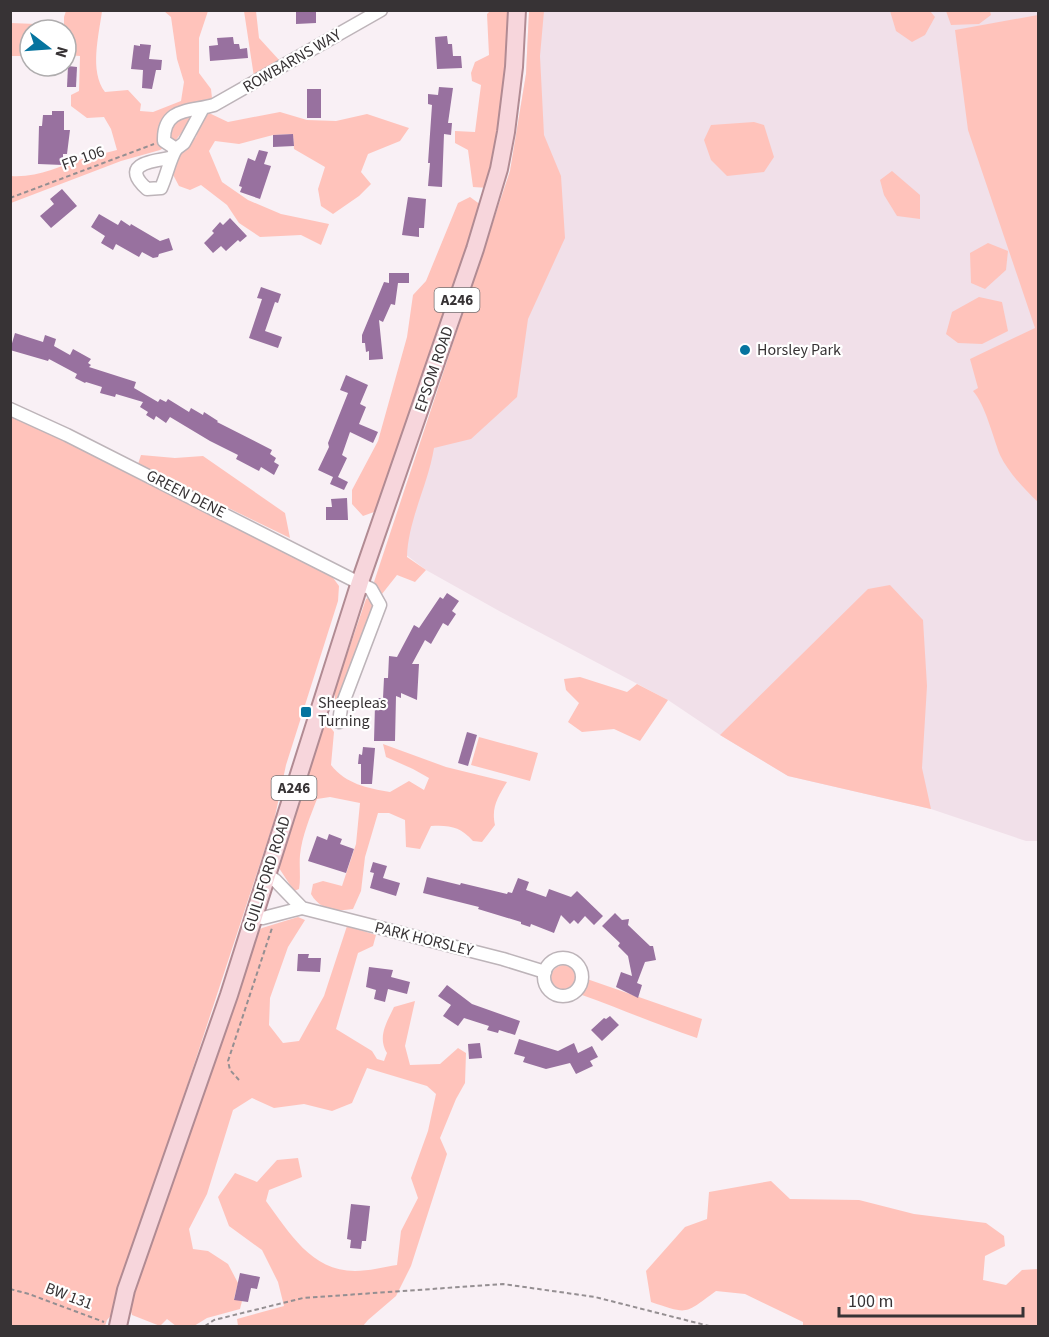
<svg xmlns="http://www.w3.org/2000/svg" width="1049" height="1337" viewBox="0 0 1049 1337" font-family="'Source Sans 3',sans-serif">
<rect width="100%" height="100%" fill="#f9f0f5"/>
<path fill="#f1e0e9" d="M529,11H1038V841H1026L931,809L788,776L720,735L668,700L501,612L426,570L388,541L510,171L526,74Z"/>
<g fill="#ffc3bb">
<path d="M66,11H102C99,35 89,71 105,92L128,90L141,104L140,111L153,112L181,101L184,82L177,59L171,17L164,11H208L199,38V73L211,89L212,98L204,104L175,141L160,150L121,161L11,203V176C37,178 60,166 85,158C95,155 107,153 117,150L111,129L104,117L87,118L71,106V95L79,91L80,56L66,55V30H64V17Z"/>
<path d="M244,11H256L259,38L280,61L254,77Z"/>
<path d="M490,11H511L510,72L488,188L473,187L468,150L455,143V131L475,132L481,85L472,81L471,73L475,62L489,55L487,14Z"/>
<path d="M529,11H544L540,56L544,135L561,176L565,238L528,319L517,397L471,439L434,448C428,485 408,520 407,557L426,570L415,582L397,575L382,594L374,582L510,171L526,74Z"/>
<path d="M890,11H930L935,17L925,35L912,42L896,31Z"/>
<path d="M946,11H990L991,15L979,24L951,25Z"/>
<path d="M1038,15V502C1025,490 1008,472 1000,455C993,437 985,404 973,391L978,388L970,359L1035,328L968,130L955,30Z"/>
<path d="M11,23L61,25V30H30V56H11Z"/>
<path d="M280,112L307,120L336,121L367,114L409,128L400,141L368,154L361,172L371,184L359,196L333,214L321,206L318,189L325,167L294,149L293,134L273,135L239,144L215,141L209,151L222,182L248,200L281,214L329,224L321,245L301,235L260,237L239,223L227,205L201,185L190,190L179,186L171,171L179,155L196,137L200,124L209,113L228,122Z"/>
<path d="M754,122L764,125L774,157L764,172L727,176L711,160L704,140L711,125Z"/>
<path d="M892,171L920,195V219L897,216L884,195L880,180Z"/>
<path d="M470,197L481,205L385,493L374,512L363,516L352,504V490L378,441L407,337L413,295L426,281L458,203Z"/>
<path d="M988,243L1008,251L1006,270L985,289L971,283L970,253Z"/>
<path d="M979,297L1002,302L1008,331L982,344L958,343L946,334L952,312Z"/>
<path d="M11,413L120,466L331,575L339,586L338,601L286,765L274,821L163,1159L134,1239L112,1314L107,1320L105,1326H11Z"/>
<path d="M141,455L175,458L203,456L285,513L290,538L138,464Z"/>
<path d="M890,585L923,620L927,686L922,768L931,809L788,776L720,735L868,589Z"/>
<path d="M370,597L376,605L342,698L335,700V690L366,599Z"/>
<path d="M580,677L627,692L637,684L668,700L640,741L614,729L582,732L568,722L579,703L566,690L564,679Z"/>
<path d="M327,723L334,732L331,765C346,784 367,788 390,792L409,781L424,790L429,778L413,769L386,757L383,744L446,767L507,782C498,797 491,807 495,825L482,842L473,841C460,827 451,825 431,826L420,849L406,847L405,820L389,813H378L365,857L361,891L353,909C336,912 320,910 311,894L313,884L323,881L342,886L356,844L360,803L330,797L317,799C310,817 302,836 300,855C299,867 301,878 299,889L294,891L279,868L278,858L307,766L322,729Z"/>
<path d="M479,737L538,753L530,781L471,765Z"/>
<path d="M298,917L305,920L288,947L270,998L269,1025L283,1043L299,1041L324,996L347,926L376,935L373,946L358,953L336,1029L372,1051L377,1059L384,1061L387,1053C377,1037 387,1022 394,1007L415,1001L405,1046L410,1065L440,1064L458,1048L466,1053L465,1083L456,1099L440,1138L447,1154L411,1266L396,1296L368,1320L363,1326H238L237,1319L284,1306L278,1282L262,1250L229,1226L218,1197L235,1173L257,1182L277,1160L298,1158L302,1177L269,1190L266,1201C289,1232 311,1271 355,1271C369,1271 384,1267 397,1265L401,1231L418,1198L411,1178L428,1131L436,1094L427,1086L367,1068L352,1103L332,1111L304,1104L274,1108L252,1098L233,1110L207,1194L189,1229L193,1249L208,1251L228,1264L238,1283L234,1299L242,1301L240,1309L207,1318L194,1326H176L167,1319L160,1326L132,1315L128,1302L253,935L262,928Z"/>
<circle cx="564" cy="978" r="13"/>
<path d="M587,979L702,1019L697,1038C658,1025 621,1009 582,995Z"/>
<path d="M771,1181L790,1199L859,1200L914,1214L986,1223L1004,1236L1005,1246L985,1256L983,1280L1006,1285L1022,1270L1038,1269V1326H803V1322L745,1294L716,1291C684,1314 690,1315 651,1302L646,1271L685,1227L707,1219L709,1192Z"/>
</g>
<g fill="#98719f">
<path d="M296,10H316V23L296,24Z"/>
<path d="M447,36L448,44H452L453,56H461L462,68L437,69L435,37Z"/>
<path d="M233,37L234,44H239L240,49L247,48L248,58L210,61L209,46L218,45L217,38Z"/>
<path d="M140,44L151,45L149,59L162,60L161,70H156L152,89L142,88L143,70L131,69L134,45L140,46Z"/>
<path d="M68,66L77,67L76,87H67Z"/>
<path d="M439,87L453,88L448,123H452L451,135L444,134L442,187L428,186L430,163H428L432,105L428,104V94L438,95Z"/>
<rect x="307" y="89" width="14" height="29"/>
<path d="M52,111H64V130H70L67,154H63V165L38,164L39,126H42L43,115H52Z"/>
<path d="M293,134L294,146L273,147V135Z"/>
<path d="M259,150L268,152L264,164L271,166L260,199L240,192L242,187L239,186L248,158L255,161Z"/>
<path d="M62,189L77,206L51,228L40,216L54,204L50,199Z"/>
<path d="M408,197L426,199L424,228H419V237L402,235Z"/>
<path d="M99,214L118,225L121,220L130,226L131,224L160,241L169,238L173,250L159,254L158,257L153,258L142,252L139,257L116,244L113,250L101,243L105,236L91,227Z"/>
<path d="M230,218L247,236L240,242L238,240L226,251L221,246L213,253L204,243L214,233L212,231L220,222L223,225Z"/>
<path d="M389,273H409V283H398L395,305L391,304L383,322L379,320L383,359L369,360V351L366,352L365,343H362V335L384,282L389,283Z"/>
<path d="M261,287L281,294L278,303L275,302L265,331L282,337L278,348L249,338L262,299L257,298Z"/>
<path d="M15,333L43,342L45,335L56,339L54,346L70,355L73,349L91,359L88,363L91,365L89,367L136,382L134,388L158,402L160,399L166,402L168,399L189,412L191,408L203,415L204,412L218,421L217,422L272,450L270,454L276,458L274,462L279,465L274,475L261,467L259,471L236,459L238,455L210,441L170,417L166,423L156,416L154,420L146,415L148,412L140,407L143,402L116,394L115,397L100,393L102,387L86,382L85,383L75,378L77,374L49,359L48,361L10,350Z"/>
<path d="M346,375L368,385L360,404L366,407L359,424L378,432L373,443L350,432L342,455L347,458L338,477L348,482L344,490L330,484L333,477L318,470L329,447L328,443L348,393L340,390Z"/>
<path d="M347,498L348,520H326V507H332L331,499Z"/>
<path d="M447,593L459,601L452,611L456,614L448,626L443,623L431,644L425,640L412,664H419L417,700L401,693V698L396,696L395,741H374L375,705L378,706V698H383L384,678H388L389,656L397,657L414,625L419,628L440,597L443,599Z"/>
<path d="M467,732L477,735L468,766L458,763Z"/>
<path d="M363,747L375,748L372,784H361V764H358L359,754L362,755Z"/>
<path d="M329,834L342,839L340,844L354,849L346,873L308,861L317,836L327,840Z"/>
<path d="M373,862L387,866L383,878L400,883L396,896L370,888L374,873L370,872Z"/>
<path d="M427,877L460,885L461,883L507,894L508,892L512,893L518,878L529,882L526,890L546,897L549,889L571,897L577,891L603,916L594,925L585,916L578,924L574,920L570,924L561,915L554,933L531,924L530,927L521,924V922L478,909L479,907L423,893Z"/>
<path d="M615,913L622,920L629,919L628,925L650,946H653L656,960L645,962L637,983L642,985L638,998L616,987L621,972L632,976L628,956L618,946L620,943L602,926Z"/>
<path d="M298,954H309L308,958H321L320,972L297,971Z"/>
<path d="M369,967L393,970L391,977L410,982L407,994L388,989L385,1002L374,999L376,990L366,987Z"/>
<path d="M447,985L472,1004L520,1021L515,1035L499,1030L498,1033L487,1030L489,1026L464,1018L458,1026L443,1016L451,1005L438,996Z"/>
<path d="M610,1016L619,1025L602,1041L591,1030L604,1018L606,1019Z"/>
<path d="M519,1039L558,1051L574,1043L578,1053L592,1046L598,1057L590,1061L593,1066L576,1074L570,1063L546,1069L523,1062L525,1057L514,1054Z"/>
<path d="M480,1043L482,1058L469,1059L468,1044Z"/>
<path d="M351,1204L370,1206L366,1241H362L361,1249L350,1248L351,1240L347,1239Z"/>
<path d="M240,1273L260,1277L257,1289L251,1288L248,1302L234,1300Z"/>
</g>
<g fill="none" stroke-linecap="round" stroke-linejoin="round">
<g stroke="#bdb4b9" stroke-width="15">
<g id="minor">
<path d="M203,108L184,143L176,149L164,141C163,107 190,112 214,105L381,10"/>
<path d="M170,158C152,161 119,164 147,189L161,188C167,175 169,161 176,149"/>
<path d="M10,409L67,435L371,589L380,605L341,708L339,722"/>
<path d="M267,874L275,880L302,908L503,959L545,972"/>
<path d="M253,917L263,918L302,908"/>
<circle cx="563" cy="977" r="19"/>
</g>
</g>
<g stroke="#b18b93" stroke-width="20">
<path id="major" d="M118,1326L126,1290L229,995L360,582L475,249L499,169L506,132L514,67L517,10"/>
</g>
<g stroke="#958f92" stroke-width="2" stroke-dasharray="4.5 3" stroke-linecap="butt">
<path d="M10,198L154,144"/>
<path d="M239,1080L230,1070L228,1061L272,928"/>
<path d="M10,1289L29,1294L104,1322"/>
<path d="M205,1326L214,1320L303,1298L503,1284L595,1297L709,1326"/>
</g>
<use href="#minor" stroke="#fff" stroke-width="12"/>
<use href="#major" stroke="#f7d6dc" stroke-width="16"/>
</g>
<g fill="#06749f" stroke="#fff" stroke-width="2">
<circle cx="745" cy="350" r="6"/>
<rect x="300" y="706" width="12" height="12" rx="3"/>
</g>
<g text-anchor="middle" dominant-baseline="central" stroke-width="4.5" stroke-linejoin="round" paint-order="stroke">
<g fill="#fff" stroke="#737072" stroke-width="1.5">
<rect x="434.5" y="288" width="45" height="24" rx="4.5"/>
<rect x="271.5" y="776" width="45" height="24" rx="4.5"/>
</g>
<g font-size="15" font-weight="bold" fill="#373335">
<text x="457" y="300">A246</text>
<text x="294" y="788">A246</text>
</g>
<g font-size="16" fill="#373335" stroke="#fff">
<text transform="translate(292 61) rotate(-30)">ROWBARNS WAY</text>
<text transform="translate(83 158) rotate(-20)">FP 106</text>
<text transform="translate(434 369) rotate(-71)">EPSOM ROAD</text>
<text transform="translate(186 494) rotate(27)">GREEN DENE</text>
<text transform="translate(267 874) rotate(-72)">GUILDFORD ROAD</text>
<text transform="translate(424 939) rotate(14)">PARK HORSLEY</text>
<text transform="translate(69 1296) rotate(21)">BW 131</text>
</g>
<g font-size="16" fill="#373335" stroke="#fff" text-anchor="start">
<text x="757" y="350">Horsley Park</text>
<text x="318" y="703">Sheepleas<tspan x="318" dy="18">Turning</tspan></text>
</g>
</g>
<rect width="1049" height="1337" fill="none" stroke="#373335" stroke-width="24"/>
<g transform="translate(48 48) rotate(107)"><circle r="28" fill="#ffffff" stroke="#afadae" stroke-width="1.5"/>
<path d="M0-4.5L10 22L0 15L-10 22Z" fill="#06749f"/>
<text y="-9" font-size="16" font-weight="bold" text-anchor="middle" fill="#373335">N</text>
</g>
<path d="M839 1307v9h184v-9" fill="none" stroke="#373335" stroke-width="3"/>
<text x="848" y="1307" font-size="18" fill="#373335" stroke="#ffffff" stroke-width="4.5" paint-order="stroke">100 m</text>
</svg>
